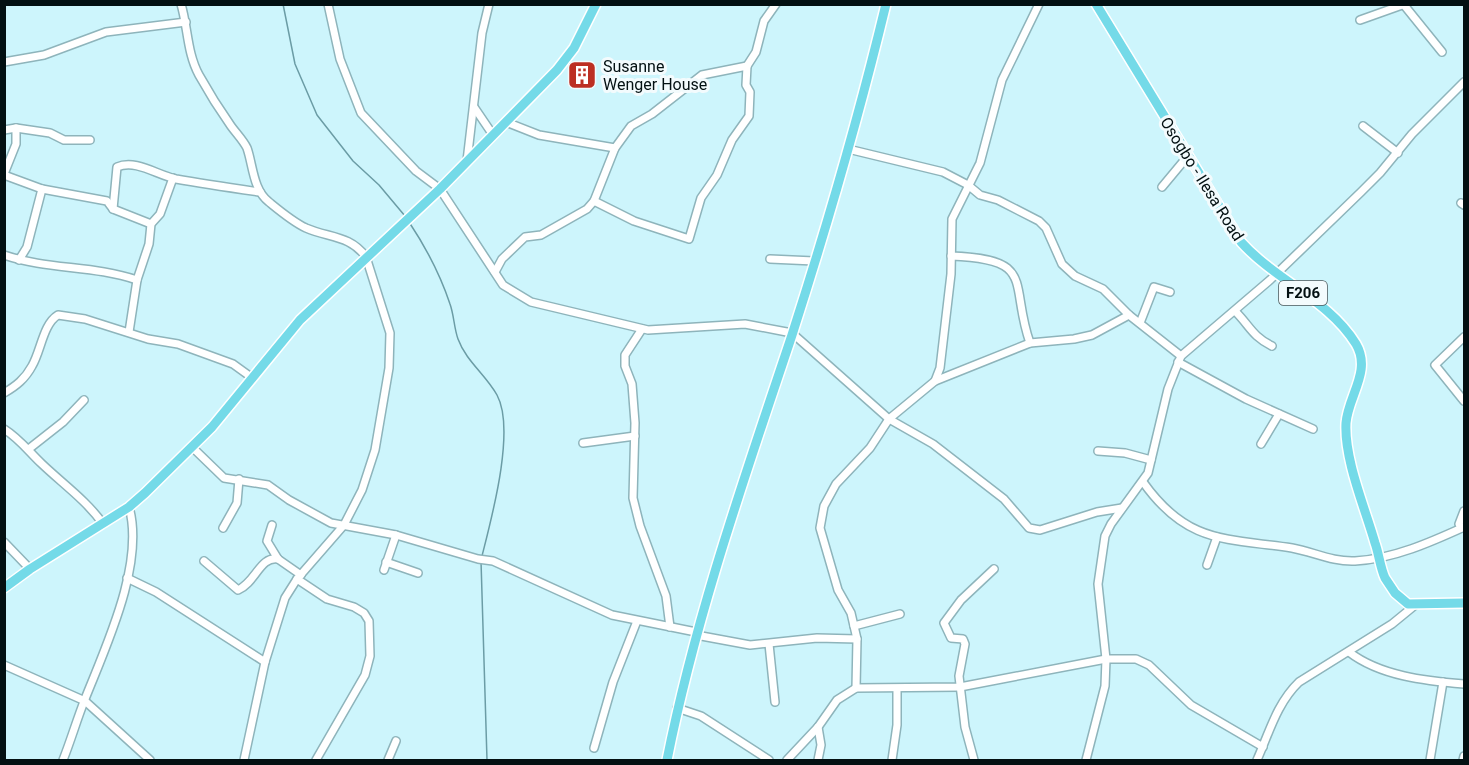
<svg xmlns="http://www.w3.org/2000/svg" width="1469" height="765" viewBox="0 0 1469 765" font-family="Roboto,sans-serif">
<rect width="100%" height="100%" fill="#cdf5fc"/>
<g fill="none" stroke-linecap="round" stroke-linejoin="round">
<g stroke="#6b9ca5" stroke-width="1.5">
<path d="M283,4L295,64L317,115L353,161L379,185L405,216"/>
<path d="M409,222C425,246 441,277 450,304C454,315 454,328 458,339C466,361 486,375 497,395C516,430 491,520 482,556"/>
<path d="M481,561L487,760"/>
</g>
<g stroke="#8eb4bb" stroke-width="10">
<g id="minor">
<path d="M181,4C188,28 187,53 199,75C209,93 219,109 231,126C236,133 243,140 247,148C253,165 253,190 269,202C280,211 293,222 306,228C329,238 350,235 366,257L390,333L389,368L375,450L362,490L344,525L297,579L285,598L265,662L244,760"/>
<path d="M328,4L340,59L361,113L416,171L440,189L503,285L531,302L648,330L745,324L792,333L889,419L933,444L1004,499L1029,528L1040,530L1097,512L1122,508"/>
<path d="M1404,5L1442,52"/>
<path d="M1360,20L1405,4"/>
<path d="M4,62L44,55L106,32L186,22"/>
<path d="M474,107L493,135"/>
<path d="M506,122L539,135L615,148"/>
<path d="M1363,126L1398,153"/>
<path d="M16,128L50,133L64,140H90"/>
<path d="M4,130L16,128V144L4,174"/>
<path d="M848,149L943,172L968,185L980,195L998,200L1039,221L1046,228L1062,264L1075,276L1103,289L1129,315L1181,356"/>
<path d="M467,161L482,33L489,4"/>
<path d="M4,175L42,189L107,201L113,209L151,224"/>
<path d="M1162,187L1187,157"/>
<path d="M594,201L634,221L689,239L701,198L717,175L732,140L749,116L750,92L746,85L747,66L756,52L764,21L776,4"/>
<path d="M1461,203L1464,205"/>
<path d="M113,209L117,167C136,159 157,175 176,179C204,184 232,188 260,192"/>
<path d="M4,255C48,270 93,265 137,280"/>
<path d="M951,256C1037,259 1009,283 1030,343"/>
<path d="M770,259L814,261"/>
<path d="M19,260L27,247L42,189"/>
<path d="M495,272L502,259L525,237L541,235L587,209L594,201L615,148L631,126L652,114L702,75L747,66"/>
<path d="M1235,311C1250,326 1252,336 1272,346"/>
<path d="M1140,323L1154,287L1170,292"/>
<path d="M642,329L625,355V366L632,384L635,423L633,498L640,526L666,596L670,627"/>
<path d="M129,332L137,280L149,244L151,224L160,214L173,178"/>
<path d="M1464,337L1435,365L1464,401"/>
<path d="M1178,362L1246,399L1313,429"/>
<path d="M935,381L940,368L951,274L952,219L980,163L1002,80L1039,4"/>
<path d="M4,393C16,386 25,379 32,366C41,351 43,324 58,315L85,319L148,339L178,344L233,364L251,377"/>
<path d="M4,429C20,439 29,452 42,464C63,484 87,501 103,524"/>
<path d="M583,443L635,436"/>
<path d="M1261,444L1279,414"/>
<path d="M192,447L224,478L268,485L289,500L331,523L396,535L478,559L493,561L612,615L696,632"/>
<path d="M30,448L63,422L84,400"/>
<path d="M1098,451L1125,453L1151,460"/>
<path d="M1143,482C1187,544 1225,538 1292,548C1314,552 1332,562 1355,561C1393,559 1431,542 1464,527"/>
<path d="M272,525L267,541L278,559L301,575"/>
<path d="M223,528L237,503L239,479"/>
<path d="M1461,528L1459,524L1464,511"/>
<path d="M4,542L30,569"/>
<path d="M204,561L238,590C256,582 260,556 278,559"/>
<path d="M386,562L418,573"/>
<path d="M1207,565L1217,537"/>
<path d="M384,570L396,535"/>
<path d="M127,578L156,592L265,662"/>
<path d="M297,579L327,599L354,607L364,613L369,621L370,656L365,675L316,760"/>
<path d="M854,626L900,614"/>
<path d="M696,635L750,645L817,638L857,639"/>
<path d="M769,644L775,702"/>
<path d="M1349,652C1380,676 1426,681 1464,684"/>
<path d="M4,665L85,701L150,760"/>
<path d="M856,688L857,639L851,613L838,590L820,528L824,506L836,484L870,448L889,419L935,381L1030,343L1074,339L1092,335L1129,315"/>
<path d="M677,708L701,716L769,760"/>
<path d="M594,748L613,682L637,621"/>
<path d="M63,760C71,740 77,719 85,699C106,646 145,564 129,507"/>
<path d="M388,760L396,741"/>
<path d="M787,760L818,727L837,700L856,688L960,687L1106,659H1136L1149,665L1191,705L1263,747"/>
<path d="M818,760L821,745L818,727"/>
<path d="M892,760L897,725V689"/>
<path d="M974,760L965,727L959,676L965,644L963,639L951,638L944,623L961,600L994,569"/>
<path d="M1086,760L1105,686L1106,659L1098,584L1105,536L1111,524L1148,473L1168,389L1181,356L1270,280L1361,192L1380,173L1412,134L1464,82"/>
<path d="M1257,760C1269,733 1277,703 1299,682L1392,624L1414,606"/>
<path d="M1430,760L1443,682"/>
<path d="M1463,760L1464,756"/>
</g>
</g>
<g stroke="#fff" stroke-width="12">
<g id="major">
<path d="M1096,4L1241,242C1275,280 1329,300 1356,344C1372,371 1348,396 1346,423C1344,459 1365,508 1375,543C1379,554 1380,567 1385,578L1395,593L1408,604L1464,603"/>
<path d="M4,588L30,569L129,507L145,493L212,427L300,320L440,189L557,70L574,48L596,4"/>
<path d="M667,760C696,615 745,476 792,335C827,226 859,116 886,4"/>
</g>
</g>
<use href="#minor" stroke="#fff" stroke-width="7"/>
<use href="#major" stroke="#74dae8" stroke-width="9"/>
</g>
<defs>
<g id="building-square" transform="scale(1.5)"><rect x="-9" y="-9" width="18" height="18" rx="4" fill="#bc2f23" stroke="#f3fbfd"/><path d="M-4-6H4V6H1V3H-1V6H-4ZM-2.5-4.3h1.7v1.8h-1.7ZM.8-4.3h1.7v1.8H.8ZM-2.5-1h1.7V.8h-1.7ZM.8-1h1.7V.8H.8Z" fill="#fff"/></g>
</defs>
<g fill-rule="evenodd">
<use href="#building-square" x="582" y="75"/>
</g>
<g text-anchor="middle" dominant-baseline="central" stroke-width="6" stroke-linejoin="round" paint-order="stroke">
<rect fill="#f3fbfd" stroke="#4b5658" stroke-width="1.5" x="1279" y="281" width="48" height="24" rx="4.5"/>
<g font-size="15" font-weight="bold" fill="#031012">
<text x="1303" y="293">F206</text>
</g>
<g font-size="16" fill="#031012" stroke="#f3fbfd" text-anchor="start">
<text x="603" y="66">Susanne<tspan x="603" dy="18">Wenger House</tspan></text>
</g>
<g font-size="16" fill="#031012" stroke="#f3fbfd">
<text transform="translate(1202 179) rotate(58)">Osogbo - Ilesa Road</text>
</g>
</g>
<rect width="1469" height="765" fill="none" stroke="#031012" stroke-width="12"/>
</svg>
